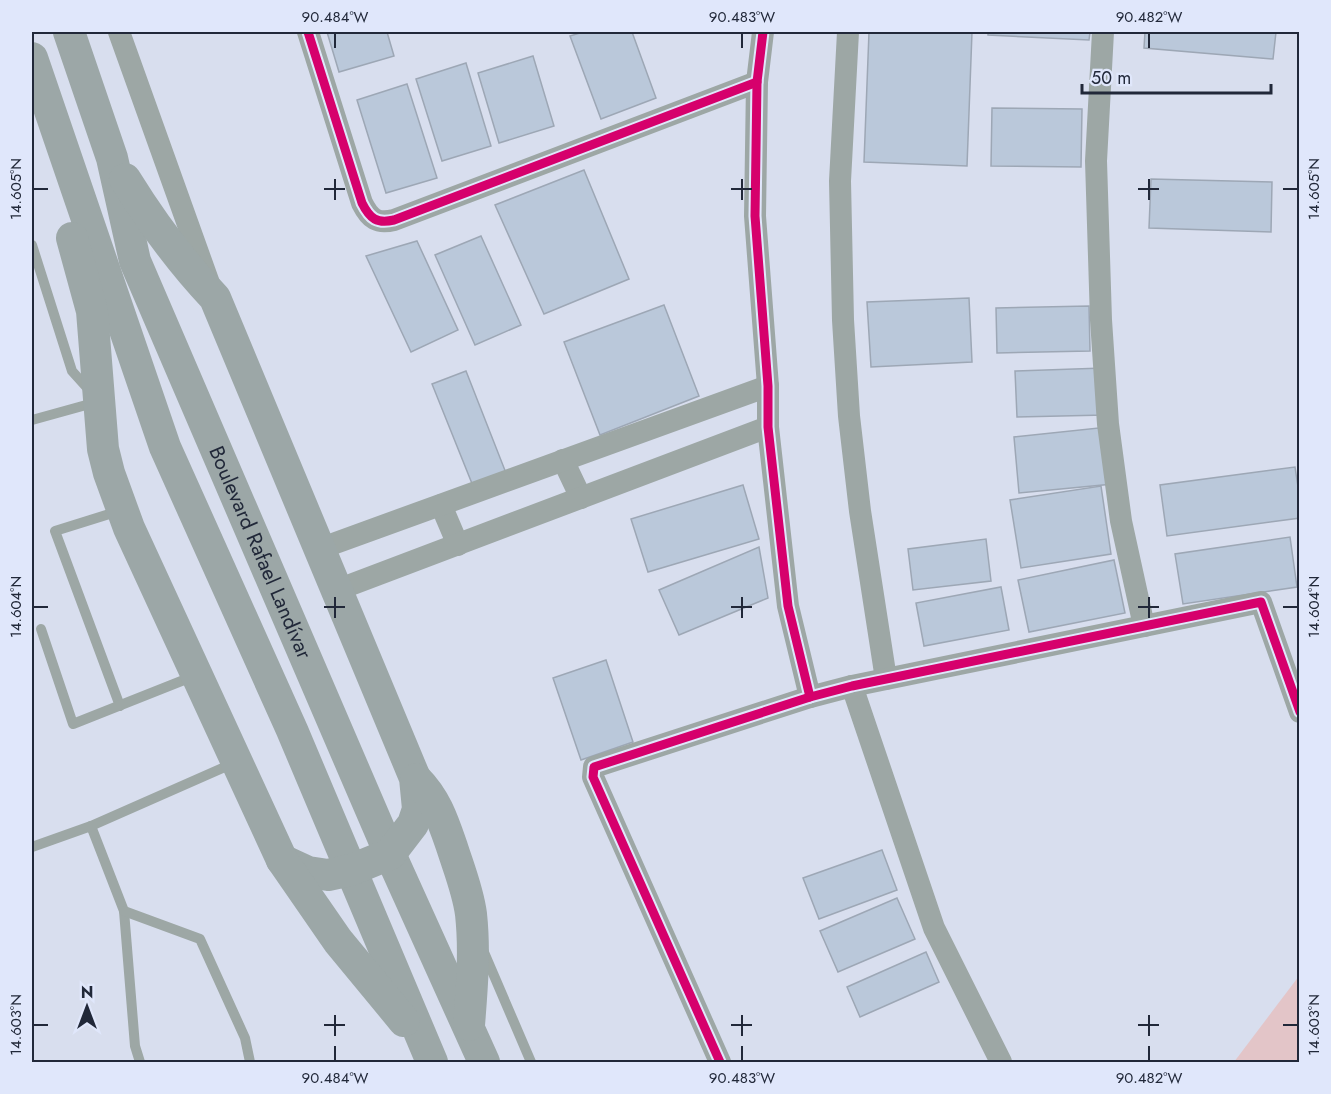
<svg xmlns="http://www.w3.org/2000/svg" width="1331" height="1094" viewBox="0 0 1331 1094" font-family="Jost,sans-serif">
<rect width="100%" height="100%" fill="#d8deee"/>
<path fill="#e3c5c8" d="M1299,976V1062H1234Z"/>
<g fill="#bac8da" stroke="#9da7b5" stroke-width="1.5">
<path d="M327,32H387L394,56L339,72Z"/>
<path d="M583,32H632L656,98L601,119L570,36Z"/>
<path d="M869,32H972L967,166L864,162Z"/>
<path d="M988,32H1090L1089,40L988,35Z"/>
<path d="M1145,32H1276L1273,59L1144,48Z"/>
<path d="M533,56L554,126L499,143L478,73Z"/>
<path d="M466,63L491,146L442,161L416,79Z"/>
<path d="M407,84L437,178L386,193L357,100Z"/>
<path d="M992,108L1082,109L1081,167L991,166Z"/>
<path d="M584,170L629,279L544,314L495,205Z"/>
<path d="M1151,179L1272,182L1271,232L1149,228Z"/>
<path d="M481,236L521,325L475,345L435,255Z"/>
<path d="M417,241L458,330L411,352L366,256Z"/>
<path d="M969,298L972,362L871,367L867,302Z"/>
<path d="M664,305L699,396L600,435L564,342Z"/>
<path d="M1089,306L1090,351L997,353L996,308Z"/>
<path d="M1103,368L1105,415L1017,417L1015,371Z"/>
<path d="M466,371L506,473L473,486L432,384Z"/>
<path d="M1108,427L1113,484L1019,493L1014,437Z"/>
<path d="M1295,467L1300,500V518L1167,536L1160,485Z"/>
<path d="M743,485L759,539L648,572L631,519Z"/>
<path d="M1101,486L1111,554L1021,568L1010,500Z"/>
<path d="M1290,537L1297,587L1183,604L1175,554Z"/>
<path d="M986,539L991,581L913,590L908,549Z"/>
<path d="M759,547L768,598L679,635L659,590Z"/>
<path d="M1114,560L1125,613L1029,632L1018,580Z"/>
<path d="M1001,587L1009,630L924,646L916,603Z"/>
<path d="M606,660L633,742L581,760L553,678Z"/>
<path d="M882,850L897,890L819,919L803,878Z"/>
<path d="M897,898L915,939L838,972L820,931Z"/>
<path d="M926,952L939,982L860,1017L847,987Z"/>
</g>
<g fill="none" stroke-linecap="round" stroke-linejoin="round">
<g stroke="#9da7a5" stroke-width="10">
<path d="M32,245L72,371L90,391"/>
<path d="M32,420L97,402"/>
<path d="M119,511L55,531L120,706"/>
<path d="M41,629L73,724L194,676"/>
<path d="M91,826L124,911L135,1046L140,1062"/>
<path d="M32,847L91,826L234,763"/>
<path d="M124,911L200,939L245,1038L250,1062"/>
<path d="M483,950L531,1062"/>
</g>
<g stroke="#9da7a5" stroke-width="22">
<path d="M119,32L210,286"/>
<path d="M308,32L362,203C370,219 377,224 394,220L757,82"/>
<path d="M763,32L757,82L755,216L768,386V427L788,606L810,697"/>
<path d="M848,32L840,181L843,320L849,416L860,511L886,679"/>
<path d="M1103,32L1096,161L1101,320L1108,424L1121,521L1144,626"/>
<path d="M563,460L581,498"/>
<path d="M441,505L458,545"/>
<path d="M319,549L768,386"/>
<path d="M337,590L768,427"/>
<path d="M852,686L934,928L1001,1062"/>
<path d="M720,1062L593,777L594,767L810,697L852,686L1261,602L1300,712"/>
</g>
<g stroke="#9ca7a7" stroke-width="32">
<path id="s1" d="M69,32L112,158L135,261L390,854L484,1062"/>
<path d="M32,58L165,447L292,730L432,1062"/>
<path d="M125,179C151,221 181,262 215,298L415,778L418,809L413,824L390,854L351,870L328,875L308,872L282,860"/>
<path d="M72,238L92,311L103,449L109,473L129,528L282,860L338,941L404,1021"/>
<path d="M416,779C436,799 443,821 452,847C459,869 468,891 471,914C475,951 472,988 469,1025"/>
</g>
<g stroke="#e0e7fb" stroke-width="13">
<g id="cycleway">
<path d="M308,32L362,203C370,219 377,224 394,220L757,82"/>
<path d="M763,32L757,82L755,216L768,386V427L788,606L810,697"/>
<path d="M720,1062L593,777L594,767L810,697L852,686L1261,602L1300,712"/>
</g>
</g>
<use href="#cycleway" stroke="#d6006c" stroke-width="9"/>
</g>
<path fill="none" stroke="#212839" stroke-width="2" d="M335,33V48M742,33V48M1149,33V48M335,179V200M742,179V200M1149,179V200M33,189H48M324,189H345M731,189H752M1138,189H1159M1283,189H1298M335,597V618M742,597V618M1149,597V618M33,607H48M324,607H345M731,607H752M1138,607H1159M1283,607H1298M335,1015V1036M742,1015V1036M1149,1015V1036M33,1025H48M324,1025H345M731,1025H752M1138,1025H1159M1283,1025H1298M335,1046V1061M742,1046V1061M1149,1046V1061"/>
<g text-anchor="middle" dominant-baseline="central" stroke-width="4.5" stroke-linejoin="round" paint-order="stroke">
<g font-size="21" fill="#212839" stroke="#e0e7fb">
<text stroke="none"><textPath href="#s1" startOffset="556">Boulevard Rafael Landívar</textPath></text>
</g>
</g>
<rect width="1331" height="1094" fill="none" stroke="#e0e7fb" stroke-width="66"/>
<g transform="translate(87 1007)" stroke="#e0e7fb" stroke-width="4.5" paint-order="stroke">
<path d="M0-4.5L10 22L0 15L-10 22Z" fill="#212839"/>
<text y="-9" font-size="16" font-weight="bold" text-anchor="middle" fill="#212839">N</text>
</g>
<path d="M1082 84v9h189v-9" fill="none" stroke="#212839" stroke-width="3"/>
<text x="1091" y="84" font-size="18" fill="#212839" stroke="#e0e7fb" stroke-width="4.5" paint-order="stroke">50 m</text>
<rect x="33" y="33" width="1265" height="1028" fill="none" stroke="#212839" stroke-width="2"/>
<g font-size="15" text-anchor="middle" fill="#212839">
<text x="335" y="22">90.484°W</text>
<text x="742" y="22">90.483°W</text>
<text x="1149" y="22">90.482°W</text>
<text transform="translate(16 189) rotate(-90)" y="5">14.605°N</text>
<text transform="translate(1314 189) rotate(-90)" y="5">14.605°N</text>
<text transform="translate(16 607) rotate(-90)" y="5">14.604°N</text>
<text transform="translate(1314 607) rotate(-90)" y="5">14.604°N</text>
<text transform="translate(16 1025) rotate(-90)" y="5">14.603°N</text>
<text transform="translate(1314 1025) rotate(-90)" y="5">14.603°N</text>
<text x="335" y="1083">90.484°W</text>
<text x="742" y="1083">90.483°W</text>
<text x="1149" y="1083">90.482°W</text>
</g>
</svg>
